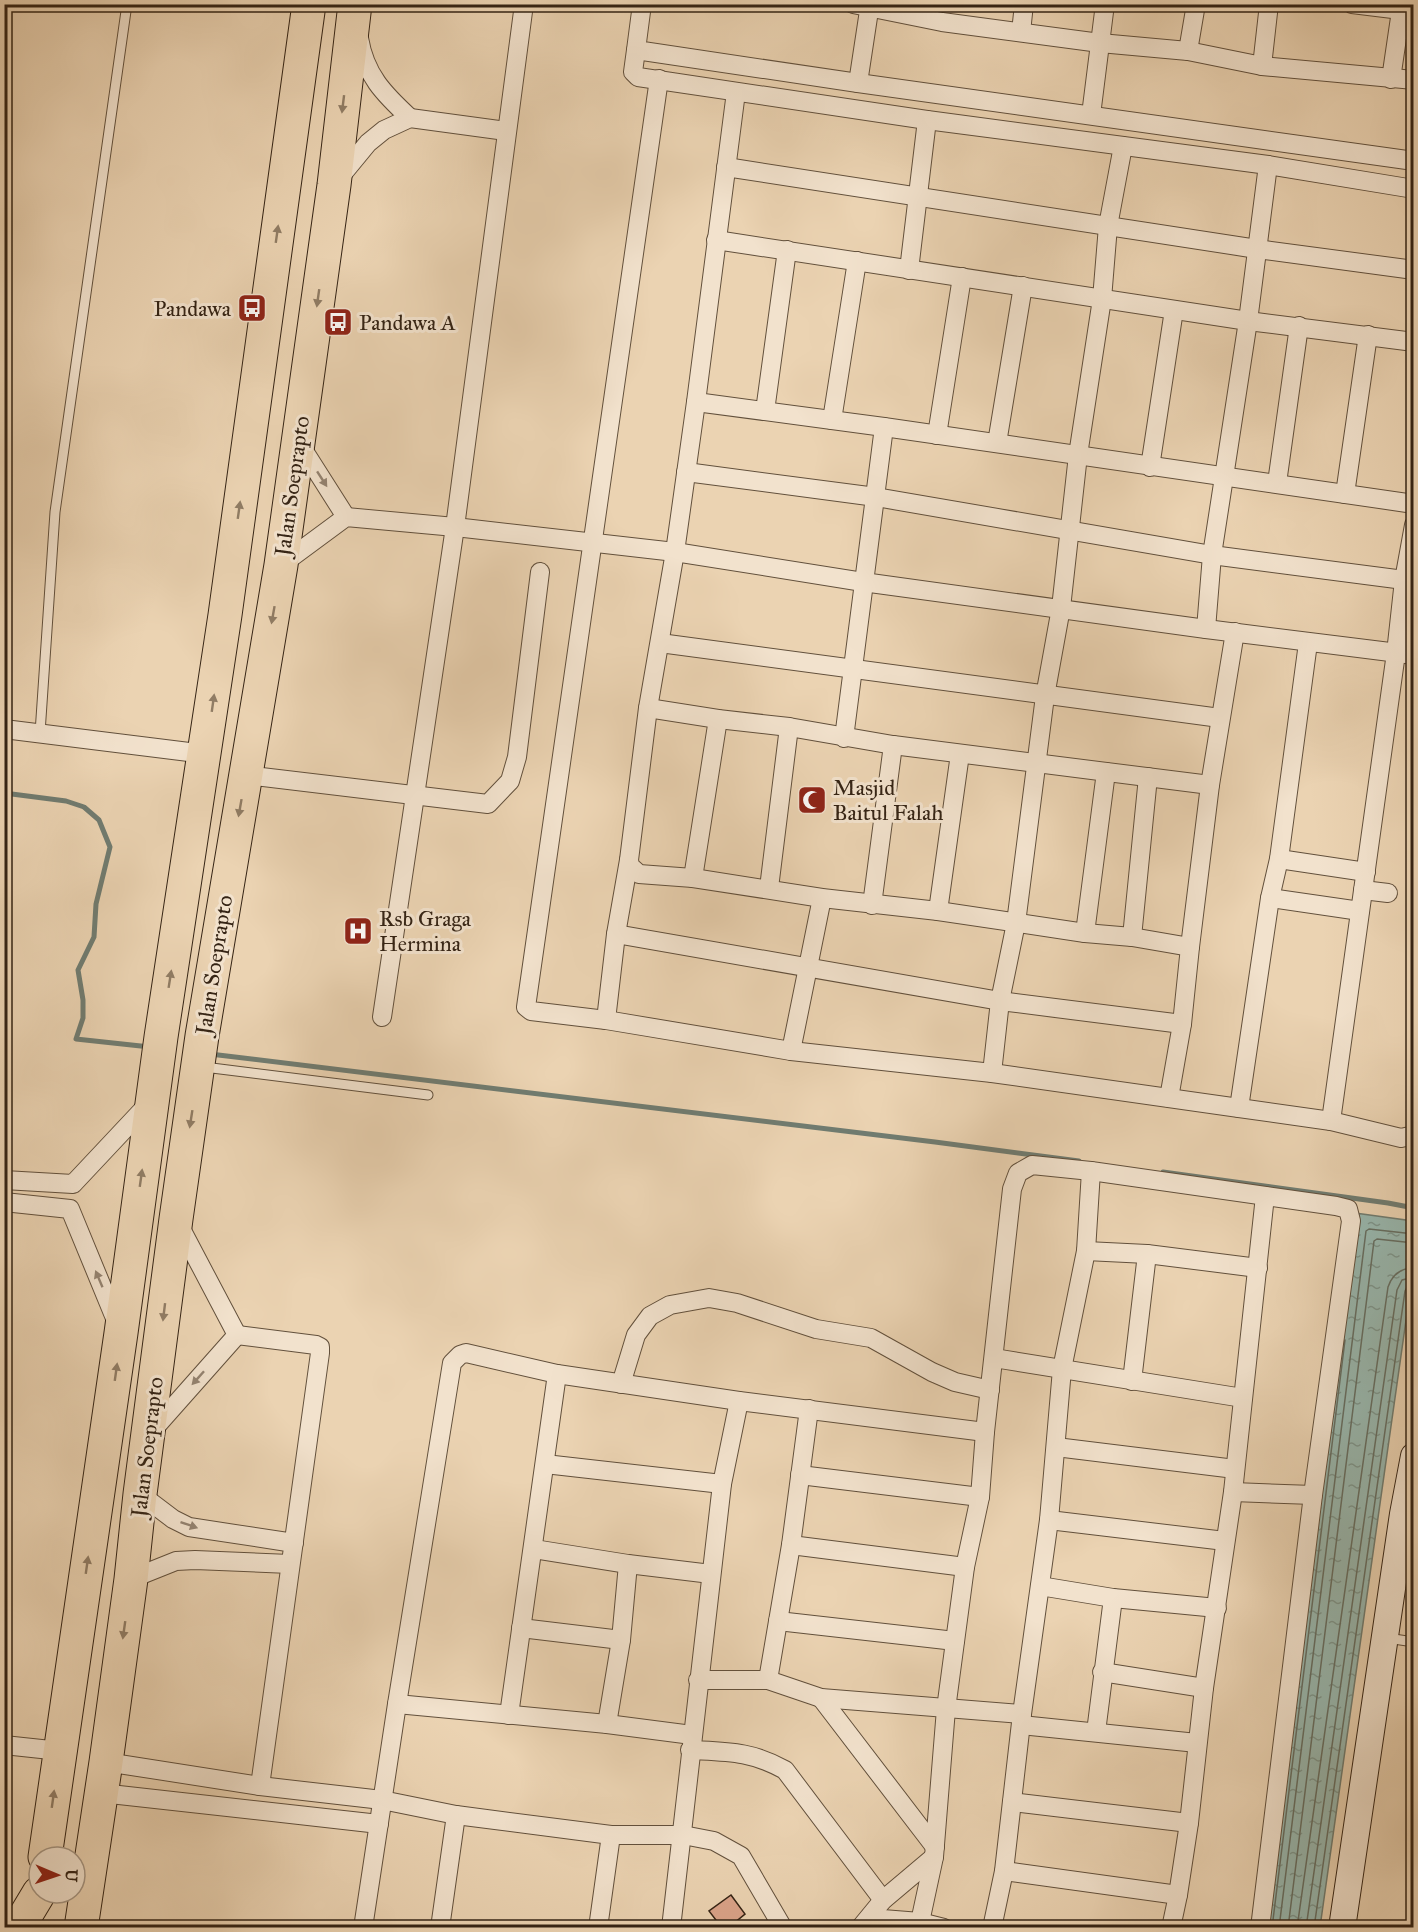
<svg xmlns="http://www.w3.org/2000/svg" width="1418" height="1932" viewBox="0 0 1418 1932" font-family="'IM FELL Great Primer',serif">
<defs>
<pattern id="water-ripples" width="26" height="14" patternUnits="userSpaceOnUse" patternTransform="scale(1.5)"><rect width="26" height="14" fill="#98b7ae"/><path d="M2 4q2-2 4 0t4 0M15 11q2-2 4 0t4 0" fill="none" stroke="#7d958c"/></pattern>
</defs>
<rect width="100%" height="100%" fill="#ebd3b2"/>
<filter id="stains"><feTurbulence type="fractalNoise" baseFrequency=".00333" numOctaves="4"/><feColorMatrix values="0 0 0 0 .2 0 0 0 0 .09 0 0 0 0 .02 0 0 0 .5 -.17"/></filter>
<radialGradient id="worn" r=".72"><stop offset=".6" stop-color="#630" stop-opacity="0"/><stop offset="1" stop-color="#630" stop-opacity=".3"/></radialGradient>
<path fill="url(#water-ripples)" stroke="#707c71" stroke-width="1.5" d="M1355,1213L1413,1221V1271L1320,1927L1266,1928Z"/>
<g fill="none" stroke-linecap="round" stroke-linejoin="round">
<g stroke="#666e62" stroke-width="1.5">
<path d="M1272,1928L1345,1340"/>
<path d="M1279,1928L1366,1231L1369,1229L1414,1234"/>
<path d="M1288,1928L1374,1241L1377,1239L1414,1243"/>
<path d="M1297,1928L1388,1287C1392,1275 1401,1268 1414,1268"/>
<path d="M1306,1928L1397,1290L1402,1280L1414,1277"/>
<path d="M1314,1928L1405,1291L1408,1285L1414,1284"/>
</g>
<g stroke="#707c71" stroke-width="5">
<path d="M4,793L66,801L84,807L99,820L110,847L96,904L94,937L78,970L83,1000V1018L76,1039L150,1047"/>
<path d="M210,1054L935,1142L1079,1161"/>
<path d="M1163,1172L1388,1203L1414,1208"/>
</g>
</g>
<path fill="#daa389" stroke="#352415" stroke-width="1.5" d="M731,1895L745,1914L728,1928H722L709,1911Z"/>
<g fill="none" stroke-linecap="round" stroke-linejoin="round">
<g stroke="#62503c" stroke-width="11">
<g id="lane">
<path d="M40,733L55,512L127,4"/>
<path d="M204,1067L428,1095"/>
<path d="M1387,1638L1414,1642"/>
<path d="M1410,1928L1414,1905"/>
</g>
</g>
<g stroke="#62503c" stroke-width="20">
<g id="street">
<path d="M642,4L636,50L858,83L1414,161"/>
<path d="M853,4L942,22L1100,43L1188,51L1262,66L1414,80"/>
<path d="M1352,4L1401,10"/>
<path d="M1021,32L1024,4"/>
<path d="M359,38C365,75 384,94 410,118"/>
<path d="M636,50L633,72L638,77L927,120L1268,165L1414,189"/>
<path d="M1188,51L1196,4"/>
<path d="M1262,66L1269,4"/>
<path d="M659,79L526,1007L531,1011L606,1020L791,1051L992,1073L1239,1108L1331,1121L1401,1138L1414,1135"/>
<path d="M1391,79L1402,4"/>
<path d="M858,83L870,4"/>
<path d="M736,92L696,402L675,552L648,708L629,860L630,866L639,874L693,878L822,898L938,911L1085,933L1132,937L1190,947"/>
<path d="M1091,115L1105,4"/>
<path d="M726,167L1257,249L1414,270"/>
<path d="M340,177L368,143L384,130L410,118L506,131"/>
<path d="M716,240L1248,321L1414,342"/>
<path d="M909,270L927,120"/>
<path d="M696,402L884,427L1414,504"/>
<path d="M765,411L787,250"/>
<path d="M832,420L857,261"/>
<path d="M937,435L962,277"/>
<path d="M299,443L346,517"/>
<path d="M997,443L1023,286"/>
<path d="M1150,467L1174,310"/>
<path d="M686,472L876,497L1212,555L1404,580"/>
<path d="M1277,483L1299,326"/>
<path d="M1345,494L1368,335"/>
<path d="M281,565L346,517L455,527L675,552L863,582L1206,629L1414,655"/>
<path d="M1206,629L1212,555L1248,321L1268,165"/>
<path d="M660,643L1220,718"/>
<path d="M648,708L718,719L789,727L893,745L1210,785"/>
<path d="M4,729L205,754"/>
<path d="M844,738L884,427"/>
<path d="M246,775L488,804L510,781L517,757L540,572"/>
<path d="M1279,859L1366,872"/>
<path d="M693,878L718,719"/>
<path d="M769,888L789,727"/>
<path d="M1363,890L1388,893"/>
<path d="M1270,898L1360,911"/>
<path d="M872,905L893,745"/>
<path d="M938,911L960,754"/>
<path d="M1085,933L1106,772"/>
<path d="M616,934L1000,1001L1182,1024"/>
<path d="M1132,937L1148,777"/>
<path d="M382,1017L455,527L524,4"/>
<path d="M606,1020L616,934L629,860"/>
<path d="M791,1051L822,898"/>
<path d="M992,1073L1000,1001L1016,923L1045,696L1061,608L1078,455L1102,299L1108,226L1123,146"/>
<path d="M1169,1098L1182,1024L1190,947L1210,785L1235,632"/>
<path d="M1239,1108L1270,898L1279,859L1308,643"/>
<path d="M1331,1121L1396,653L1404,580L1414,525"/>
<path d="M4,1180L73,1184L150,1102"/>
<path d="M4,1202L70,1209L117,1323"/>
<path d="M179,1225L237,1335"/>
<path d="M1086,1251L1147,1254L1258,1268"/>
<path d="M237,1335L316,1345L320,1347V1353L260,1786"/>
<path d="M994,1358L1243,1398"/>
<path d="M1132,1381L1147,1254"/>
<path d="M621,1384L636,1335L650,1316L670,1305L709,1298L737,1303L816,1329L871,1338L932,1372L955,1382L990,1390"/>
<path d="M151,1432L237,1335"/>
<path d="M1056,1447L1235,1469"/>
<path d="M545,1464L722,1484"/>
<path d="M800,1475L980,1497"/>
<path d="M1233,1492L1313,1495"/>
<path d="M140,1494L173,1519L189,1527L294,1543"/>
<path d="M1049,1520L1225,1541"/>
<path d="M791,1545L965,1567"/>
<path d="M534,1549L628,1564L711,1574"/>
<path d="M131,1579L176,1561L195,1560L290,1564"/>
<path d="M1040,1586L1113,1598L1217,1608"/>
<path d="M778,1621L955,1641"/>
<path d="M521,1628L621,1640"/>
<path d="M1102,1672L1204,1688"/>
<path d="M698,1680H768L821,1698L1022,1714"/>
<path d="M768,1680L791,1545L809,1409"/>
<path d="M821,1698L935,1847"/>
<path d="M397,1704L607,1724L692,1735"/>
<path d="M509,1715L557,1374"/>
<path d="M607,1724L621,1640L628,1564"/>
<path d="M1021,1725L1197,1743"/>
<path d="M1096,1732L1113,1598"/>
<path d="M4,1745L60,1751"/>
<path d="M690,1750C728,1752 751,1751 785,1770L883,1900"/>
<path d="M106,1762L260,1786L382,1800L456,1815L611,1835H683L714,1841L741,1856L783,1928"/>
<path d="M101,1793L379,1824"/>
<path d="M1012,1802L1189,1823"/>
<path d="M1004,1871L1178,1895"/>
<path d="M870,1918L920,1922L944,1928"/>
<path d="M920,1922L934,1857L946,1709L965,1567L980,1497L985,1432L1012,1189L1018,1173L1032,1165L1091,1171L1336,1206L1348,1209L1351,1221L1313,1495L1260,1928"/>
<path d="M363,1928L397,1704L452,1363L460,1355L466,1353L557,1374L739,1401L985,1432"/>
<path d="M440,1928L456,1815"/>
<path d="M598,1928L611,1835"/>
<path d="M671,1928L722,1484L739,1401"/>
<path d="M860,1928L883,1900L934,1857"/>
<path d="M992,1928L1004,1871L1022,1714L1049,1520L1062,1369L1086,1251L1091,1171"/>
<path d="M1171,1928L1178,1895L1189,1823L1204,1688L1233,1492L1265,1196"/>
</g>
</g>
<g stroke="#352415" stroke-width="28">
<path id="secondary" d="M1342,1928L1403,1514L1414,1456"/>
</g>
<g stroke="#352415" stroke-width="35">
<g id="highway">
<path d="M45,1857L121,1333L161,1037L225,615L309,4"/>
<path d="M18,1928L39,1893"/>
<path d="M81,1928L106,1762L131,1579L140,1494L176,1219L202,1036L281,565L334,185L355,4"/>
</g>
</g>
<use href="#lane" stroke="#f2e2cd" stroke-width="9"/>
<use href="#street" stroke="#f2e2cd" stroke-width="18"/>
<use href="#secondary" stroke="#f2e2cd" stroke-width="26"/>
<use href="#highway" stroke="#ebd3b2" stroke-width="33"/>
</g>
<defs><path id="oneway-solid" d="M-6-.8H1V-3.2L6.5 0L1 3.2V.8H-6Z" transform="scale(1.5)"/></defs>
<g fill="#907c64">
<use href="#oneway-solid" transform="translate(343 104) rotate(97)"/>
<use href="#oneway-solid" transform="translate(277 234) rotate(-82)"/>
<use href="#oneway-solid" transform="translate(318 298) rotate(98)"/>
<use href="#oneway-solid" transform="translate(239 510) rotate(-82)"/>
<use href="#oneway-solid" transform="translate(273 615) rotate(100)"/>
<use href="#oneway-solid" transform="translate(213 703) rotate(-82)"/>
<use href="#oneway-solid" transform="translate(240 808) rotate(100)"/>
<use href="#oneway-solid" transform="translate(170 979) rotate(-81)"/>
<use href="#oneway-solid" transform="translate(191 1119) rotate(99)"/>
<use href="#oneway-solid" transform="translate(141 1178) rotate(-82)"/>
<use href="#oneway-solid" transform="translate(164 1312) rotate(97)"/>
<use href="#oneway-solid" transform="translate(116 1372) rotate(-82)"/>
<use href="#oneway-solid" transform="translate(87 1565) rotate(-82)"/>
<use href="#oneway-solid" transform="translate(124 1630) rotate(98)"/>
<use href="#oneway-solid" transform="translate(53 1799) rotate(-82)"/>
</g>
<g fill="#948371">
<use href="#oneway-solid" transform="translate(322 479) rotate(57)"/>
<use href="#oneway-solid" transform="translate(99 1279) rotate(-113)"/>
<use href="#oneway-solid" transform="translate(198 1378) rotate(132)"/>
<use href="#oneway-solid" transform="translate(189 1525) rotate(19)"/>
</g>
<defs>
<g id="bus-square" transform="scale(1.5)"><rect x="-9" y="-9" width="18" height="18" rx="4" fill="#8f2418" stroke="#f2e2cd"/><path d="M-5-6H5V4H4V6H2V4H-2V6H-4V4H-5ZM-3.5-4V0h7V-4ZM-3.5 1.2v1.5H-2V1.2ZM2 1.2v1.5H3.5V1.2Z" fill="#fff"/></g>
<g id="mosque-square" transform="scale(1.5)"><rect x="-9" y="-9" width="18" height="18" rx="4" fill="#8f2418" stroke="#f2e2cd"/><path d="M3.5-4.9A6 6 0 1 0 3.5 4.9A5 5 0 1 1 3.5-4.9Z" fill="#fff"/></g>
<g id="hospital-square" transform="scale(1.5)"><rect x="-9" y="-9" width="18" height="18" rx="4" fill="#8f2418" stroke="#f2e2cd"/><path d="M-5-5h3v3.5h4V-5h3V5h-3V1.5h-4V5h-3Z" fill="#fff"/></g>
</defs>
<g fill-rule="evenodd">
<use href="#bus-square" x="252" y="308"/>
<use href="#bus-square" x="338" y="322"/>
<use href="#mosque-square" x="812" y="800"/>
<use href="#hospital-square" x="358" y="931"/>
</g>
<g text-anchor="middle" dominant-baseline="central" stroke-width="6" stroke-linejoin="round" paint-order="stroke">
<g font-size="22" fill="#352415" stroke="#f2e2cd" text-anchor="start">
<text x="231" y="308" text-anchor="end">Pandawa</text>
<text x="359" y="322">Pandawa A</text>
<text x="833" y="787">Masjid<tspan x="833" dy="25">Baitul Falah</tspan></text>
<text x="379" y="918">Rsb Graga<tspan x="379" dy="25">Hermina</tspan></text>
</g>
<g font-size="22" fill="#352415" stroke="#f2e2cd">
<text transform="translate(292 486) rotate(-82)">Jalan Soeprapto</text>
<text transform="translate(214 965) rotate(-81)">Jalan Soeprapto</text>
<text transform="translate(147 1447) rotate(-83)">Jalan Soeprapto</text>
</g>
</g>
<rect width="1418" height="1932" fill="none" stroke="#ebd3b2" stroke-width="24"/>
<rect x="6" y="6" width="1406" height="1920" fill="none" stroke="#352415" stroke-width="3"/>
<rect x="12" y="12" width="1394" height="1908" fill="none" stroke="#352415" stroke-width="1.5"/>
<g transform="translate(57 1875) rotate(92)"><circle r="28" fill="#f2e2cd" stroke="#a69683" stroke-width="1.5"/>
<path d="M0-4.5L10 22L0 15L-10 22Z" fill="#8f2418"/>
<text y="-9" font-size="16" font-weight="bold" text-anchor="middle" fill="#352415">U</text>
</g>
<rect width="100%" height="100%" filter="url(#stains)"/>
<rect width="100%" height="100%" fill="url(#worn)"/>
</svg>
